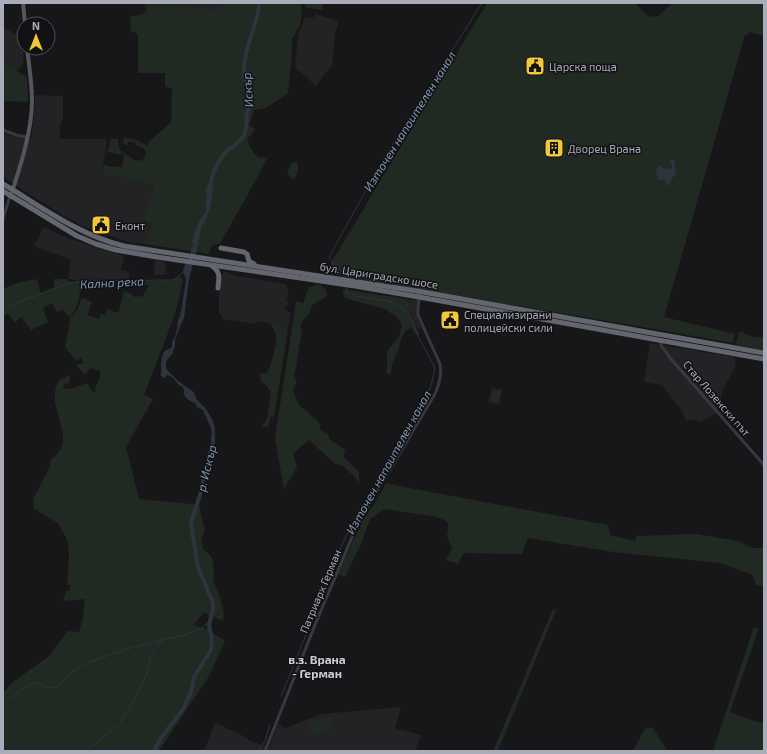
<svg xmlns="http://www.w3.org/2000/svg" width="767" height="754" viewBox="0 0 767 754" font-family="'Exo 2',sans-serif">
<rect width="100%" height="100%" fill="#171719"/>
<g fill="#232326">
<path d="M145,3H222L219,11L146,16Z"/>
<path d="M315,14L339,21L335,34L332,67L326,72L316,86L295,67L298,35L305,17L313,18Z"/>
<path d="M3,27L20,37L24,56L23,64L20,68L16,70L3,62Z"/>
<path d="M35,95L63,96V120L60,124V139H107L102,175L141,181L154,187L142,219L152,224L144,244L129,242L84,227L59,213L3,177V133L15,137L31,139L34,116Z"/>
<path d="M44,227L67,238L124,256L121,270L129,272V279L78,280L69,279L68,276L71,260L34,246Z"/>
<path d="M155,260L165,262L167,274L154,275Z"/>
<path d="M224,272H227L237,276L286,284L289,293L286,300L289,302L285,310L291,313L288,329L275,324L257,321L256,324L222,319V315L219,314V291L222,274Z"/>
<path d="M407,299L417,300V317L422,328L418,329L411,316Z"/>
<path d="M650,343L734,357L736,365L722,391L721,401L717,412L701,422L691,419L686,421L682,411L662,385L644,382Z"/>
<path d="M401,707L395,728L421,735L415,751H268L278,723L285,728L322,714Z"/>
<path d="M215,723L224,726L225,728L240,734L252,742L265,746L263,751H204Z"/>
</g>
<g fill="#212923">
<path d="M222,3H301L302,15L300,25L292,39L291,66L288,93L266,108L254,110L249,125L255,129L251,135L247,139C249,147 252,152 259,158L268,157L259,174L220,244L212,245L209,254L144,244L152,224L142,219L154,187L141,181L102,175L104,164L107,166L122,167L124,155L107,152L111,139H118C119,142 118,146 120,149C121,152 125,154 127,155C135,161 144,165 146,152C143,147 140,147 135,145V142H128V145H125L123,143L124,138C133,138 140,141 147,146L149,142L171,122L172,88L165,87V73H138V35L136,33L131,32L130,17C139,15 147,14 151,5L193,7L218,11Z"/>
<path d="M305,3H324L322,10L306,8Z"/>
<path d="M487,3H635L646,14L652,17L658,16L672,3H764V36L750,32L748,35H745L664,317L735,334L732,343L660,330L325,273Z"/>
<path d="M3,62L27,77L28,102L3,101Z"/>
<path d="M293,162H297C300,168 297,173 295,178L291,179L287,171L291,164Z"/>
<path d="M15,195C43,211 73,232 103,242C119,248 138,250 155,253L154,255L115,248L86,237L15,196Z"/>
<path d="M179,276L183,279L177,307L171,325L144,395L153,399L126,447L139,499L192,504L200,506L201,515L205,531L201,540L203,549L212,557L214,571L213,580L221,600L224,614L223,621L204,613L198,619L194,625L207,629L225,641L209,676L159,751H3V693L13,682L49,656L68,631L79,632L83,617L85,599L63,601L66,591L70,590V585H67L69,552L67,539L58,523L34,509L33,499L51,465L49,462C53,458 59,453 61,448C70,426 44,402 60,379C63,380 66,377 68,375L70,376L69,384L65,383L63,388L70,389L87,383L94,394L96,386L100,377V371L90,368L85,375L81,371L76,365L80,363L82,364L84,363L81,358L76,361L65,347L70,320L69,319L77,310L82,298L92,302L87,315L99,319L100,314L105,315L107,309L118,313L124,291L132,294L134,297L143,296L149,285L130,287L129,282L173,280Z"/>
<path d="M37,279L41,293L54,287V279H67L70,283L80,281L82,283C79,296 79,309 69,317L63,309L57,312L52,303L43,308L48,322L31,330L21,317L15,323L8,314L3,317V289C14,283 25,281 37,279Z"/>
<path d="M316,284C322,285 328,289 327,296L312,305C311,308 311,310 310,312C306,319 297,322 302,331L296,367L294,375L297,382L293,391L299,405L318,421L321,430L328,434L330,440L346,450L343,456L359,472V484L354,476L343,466L334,463L309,440L293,453L297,467L284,489L275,438L296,301L303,303L309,287L315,286Z"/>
<path d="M343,289L407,299L411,316L420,335H416L412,328L406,330L402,336L399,347L392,365L391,374H387V351L399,337L402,325L397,317L383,308L362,303L345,298L343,292Z"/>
<path d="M431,296L660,336L658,338Z"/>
<path d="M271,323L275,324L288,329L274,417L271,416L268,428L262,426L267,419L271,392L264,383H262L259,374L267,373C271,366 278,342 276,335C275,331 272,327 271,323Z"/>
<path d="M739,331L741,333L742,331C747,337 757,337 764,338V350L736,345V343Z"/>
<path d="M492,388L502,390L499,404L489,402Z"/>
<path d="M386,483L404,487L608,525L610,535L635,541L636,536L696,534L738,541L753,548H764V586L756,585L753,575L720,563L613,552L528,538L522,554L464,553L458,564L446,560L452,549L447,536L448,530V523L444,520L437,517L385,509L370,519L361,544L345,577L338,574L364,518L375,503Z"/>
<path d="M553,609L556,610L498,751H493Z"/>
<path d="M754,627L759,628L730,712L754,721L764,723V751H713Z"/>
<path d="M331,717L333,731L311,735L309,721Z"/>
<path d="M648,727L653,728L666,749L665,751H633L644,730Z"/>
</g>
<g fill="#2d343d">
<path d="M672,159L674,160C675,162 676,172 675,175C672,178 671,180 670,184L669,185H667L663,179L659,181C656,174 654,169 660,165L663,169L672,168V165L670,163V161Z"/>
<path d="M211,180L214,186C211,191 213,194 212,199C211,207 206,221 201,227L197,251L195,255L192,268L189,279L184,318L181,324L175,340V347L173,351V353C169,358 165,360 166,367C167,373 188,389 194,392C195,394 195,396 196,398C197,401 202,404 204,407C212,417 219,430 213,442L211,428L203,410L197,407L195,403C188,400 183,398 184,390L182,386H180L172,377L167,375L164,378L161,376C162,370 159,355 166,350C168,349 170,349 172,348V342L175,337L177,329L178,320L180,316L182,305L186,280L184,274L183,272C183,270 184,267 185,265C188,259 192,256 191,248L194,245L192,242C194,234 196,227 200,220C202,217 204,215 206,212C204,203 210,199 205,191C207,185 208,185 211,180Z"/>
</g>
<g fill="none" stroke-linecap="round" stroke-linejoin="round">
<g stroke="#2d343d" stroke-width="1">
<path d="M344,277L343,272L336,268L329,257L385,156L482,3"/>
<path d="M3,308L70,283L80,281L173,280L179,276L183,272"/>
<path d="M281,697L344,540L355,518L384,468L421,407L431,386L435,368L417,334L412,320L402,307L388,301L355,296L347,292L346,286"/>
<path d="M3,703L27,686L34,683L41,684L50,688L55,687L60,684L71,672L87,663L127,649L162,640"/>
<path d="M88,751L92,746L120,724L138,693L146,676L151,655L157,647L159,642L164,639L182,636L201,629L210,621"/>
<path d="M259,751L265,741L270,724"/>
</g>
<g stroke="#2d343d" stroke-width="4">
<path d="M210,185C213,172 218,159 228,150C234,146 241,142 244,135C247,129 246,121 247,114C248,108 251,102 249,96C248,88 244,80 244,72C243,48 258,27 259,3"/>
<path d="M154,751L161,738L183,709L191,692L194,677L211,650L212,638L209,626L210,621L213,608V603L198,567L191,524L193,516L200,495L209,455L213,442V437"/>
</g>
<g stroke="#38383e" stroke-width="3">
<path d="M3,130L16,135L27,137"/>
<path d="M3,219L10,196"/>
<path d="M661,341V345L670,358L764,465"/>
<path d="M265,751L315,625L358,523L435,394C439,384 442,375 440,364L418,315V308L420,291"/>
</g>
<g stroke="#54555d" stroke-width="4">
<path d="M23,3L25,24"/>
<path d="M12,192C21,164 32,130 32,101C32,83 29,65 27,48"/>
</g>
<g stroke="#64666f" stroke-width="5">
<path d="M3,184C42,207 79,235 124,246L417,291L764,353"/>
<path d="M3,191L77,236L96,244L116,250L157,257L355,286L419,297L764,359"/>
<path d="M221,248L244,252L247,254L249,261L254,264"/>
<path d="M212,266C221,272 219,278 218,288"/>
</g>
</g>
<defs>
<g id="civic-square" transform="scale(1)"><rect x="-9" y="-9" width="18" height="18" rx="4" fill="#f1c838" stroke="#121214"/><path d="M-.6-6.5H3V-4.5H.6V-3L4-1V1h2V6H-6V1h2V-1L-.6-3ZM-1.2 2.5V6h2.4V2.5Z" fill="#111"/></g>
<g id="building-square" transform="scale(1)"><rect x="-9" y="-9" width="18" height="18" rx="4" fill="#f1c838" stroke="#121214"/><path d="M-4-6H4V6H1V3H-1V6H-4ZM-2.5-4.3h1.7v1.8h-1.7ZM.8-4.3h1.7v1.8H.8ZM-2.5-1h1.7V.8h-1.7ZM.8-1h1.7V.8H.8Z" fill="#111"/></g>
</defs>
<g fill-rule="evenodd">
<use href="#civic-square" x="535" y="66"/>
<use href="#building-square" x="554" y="148"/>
<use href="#civic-square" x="101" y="225"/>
<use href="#civic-square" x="450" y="320"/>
</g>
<g text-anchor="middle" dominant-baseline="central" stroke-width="3" stroke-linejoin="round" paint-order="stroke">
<g font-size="11" fill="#a9acb9" stroke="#121214" text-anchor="start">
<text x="549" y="66">Царска поща</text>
<text x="568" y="148">Дворец Врана</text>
<text x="115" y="225">Еконт</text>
<text x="464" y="314">Специализирани<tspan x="464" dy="13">полицейски сили</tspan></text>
</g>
<g font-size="11" fill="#a9acb9" stroke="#121214">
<text transform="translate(379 275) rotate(9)">бул. Цариградско шосе</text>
<text transform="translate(717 398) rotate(49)">Стар Лозенски път</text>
<text transform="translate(320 591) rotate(-67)">Патриарх Герман</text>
</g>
<g font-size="12" font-style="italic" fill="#8196b4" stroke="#121214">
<text transform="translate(247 90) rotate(-94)">Искър</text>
<text transform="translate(409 121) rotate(-58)">Източен напоителен канал</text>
<text transform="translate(112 282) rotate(-3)">Кална река</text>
<text transform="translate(388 462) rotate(-61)">Източен напоителен канал</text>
<text transform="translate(206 468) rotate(-76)">р. Искър</text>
</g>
<g font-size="12" font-weight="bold" fill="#caccd5" stroke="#121214">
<text x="317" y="659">в.з. Врана<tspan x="317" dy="14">- Герман</tspan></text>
</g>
</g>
<rect width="767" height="754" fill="none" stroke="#a9acb9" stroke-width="8"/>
<g transform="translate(36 36)"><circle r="19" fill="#121214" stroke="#4e5056"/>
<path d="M0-3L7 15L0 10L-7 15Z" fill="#f1c838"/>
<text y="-6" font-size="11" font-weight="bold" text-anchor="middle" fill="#a9acb9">N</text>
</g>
</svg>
